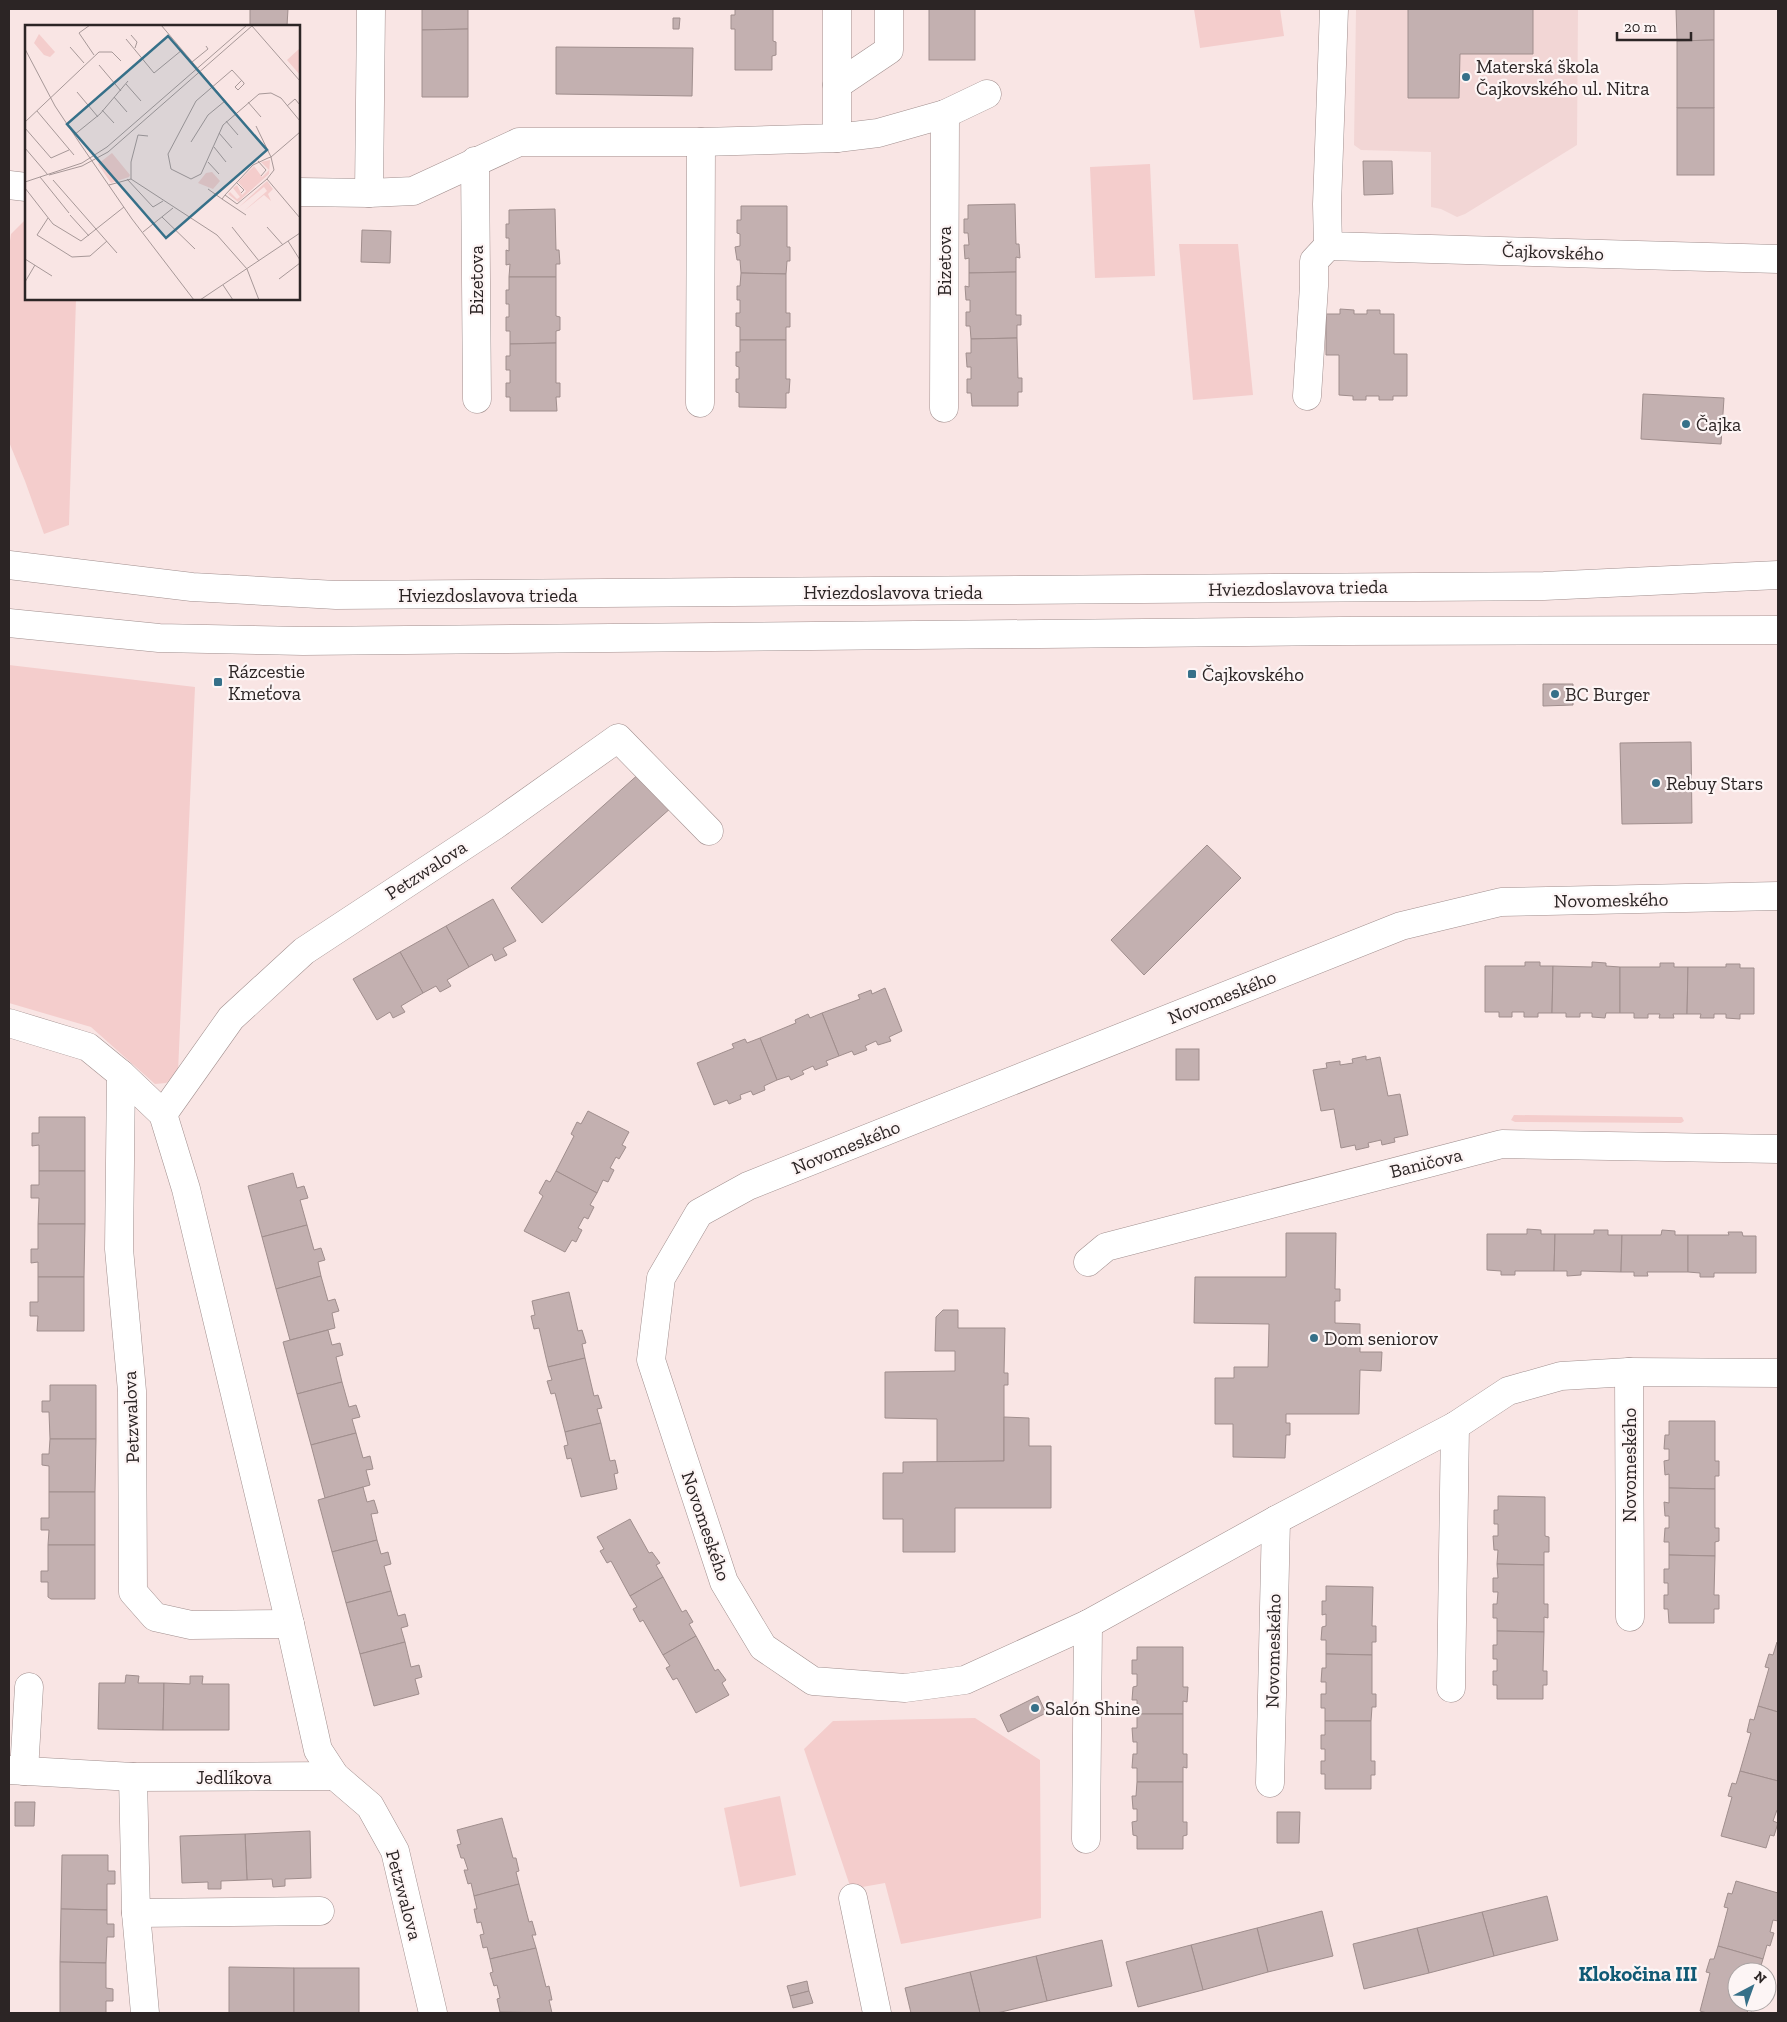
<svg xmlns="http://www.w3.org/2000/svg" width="1787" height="2022" viewBox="0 0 1787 2022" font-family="'Zilla Slab',serif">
<rect width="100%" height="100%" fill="#f9e5e4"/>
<path fill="#f2d6d5" d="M1356,9H1578L1577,145L1465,214L1457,217L1441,209L1431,207V152L1361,150L1354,145Z"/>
<g fill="#f4cdcc">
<path d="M1194,9H1280L1284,36L1200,48Z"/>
<path d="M1150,164L1155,276L1095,278L1090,167Z"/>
<path d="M26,219V299H76L69,525L44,534L25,481L9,442V248L11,234Z"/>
<path d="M1179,244H1238L1253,395L1193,400Z"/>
<path d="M9,665L195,687L178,1072L166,1083L155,1084L91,1027L9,1003Z"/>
<path d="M1514,1115L1682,1117L1684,1121L1681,1123L1515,1122L1511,1120Z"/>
<path d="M975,1718L1040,1760L1041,1918L901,1944L885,1883L851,1889L804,1749L833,1721Z"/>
<path d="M780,1796L796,1875L740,1887L724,1808Z"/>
</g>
<g fill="#c3b0b0" stroke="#a08e8d">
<path d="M250,9H288L287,26H250Z"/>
<path d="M422,9H468V29L422,30Z"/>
<path d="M735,9H773V41L776,42V55L772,56V70H735V29H731V15H735Z"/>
<rect x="929" y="9" width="46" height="51"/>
<path d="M1408,9H1533V54H1460L1459,98H1408Z"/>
<path d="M1676,9H1714V40L1677,41Z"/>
<path d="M673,18H680L679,29H673Z"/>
<path d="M468,29V97H422V30Z"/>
<path d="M1714,40V108H1677V41Z"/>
<path d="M556,47L693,48L692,96L556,94Z"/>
<rect x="1677" y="108" width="37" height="67"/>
<path d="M1363,161H1392L1393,194L1364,195Z"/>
<path d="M1015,204L1016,244H1019L1020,258L1016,257V272L969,273V258L965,259L964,245H969L968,233H964V219H968V205Z"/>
<path d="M741,206H787V247H790V261H787L786,274L741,273L740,260H737L735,247L740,246V234L737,233V220H741Z"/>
<path d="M555,209L556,250H559L560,264H556V277H509L510,264L506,265V250L509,251V238H506V224H509V210Z"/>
<path d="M362,230L391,231L390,263L361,262Z"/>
<path d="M1016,272V315H1021V325H1017V338L971,339L970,326H966V312H970V300H966L965,286L969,287V273Z"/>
<path d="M741,273L786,274V313H790V327H786V340H740V327L736,326V313H740V300H737V286H740Z"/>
<path d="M509,277H556V316L560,317V330L556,331V343L510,344V331H506V317H509V304H506V290H509Z"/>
<path d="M1340,309L1354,310V314H1367V310H1380V314H1394V354H1407V396H1393V400H1379V396H1366V400H1353V396L1339,395V355H1326V314H1340Z"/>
<path d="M1017,338L1018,378H1022V392H1018V406H972L971,393H967V379H971V367H967L966,353H971V339Z"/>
<path d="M740,340H786V379H790L789,393H786V408L739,407V393L736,392V379H739V367L736,366V352H740Z"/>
<path d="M556,343V383H560V397H556L557,411H510V397H506V383H510V370H506V356H510V344Z"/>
<path d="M1643,394L1724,398L1721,444L1641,439Z"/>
<path d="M1543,684H1573V705L1543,706Z"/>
<path d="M1691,742L1692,823L1622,824L1620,743Z"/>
<path d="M641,772L672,807L542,923L511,888Z"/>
<path d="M1207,845L1241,878L1144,975L1111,940Z"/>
<path d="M493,899L516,941L503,948L507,955L495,961L492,954L469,967L446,926Z"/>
<path d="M446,926L469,967L447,980L451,986L440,992L436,986L423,993L400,952Z"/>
<path d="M400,952L423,993L401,1006L405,1012L393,1018L390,1012L377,1020L353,979Z"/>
<path d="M1525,962H1540V966H1553L1552,1013H1538V1017H1524V1012H1512V1017H1499V1012H1485V966H1525Z"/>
<path d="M1592,962L1606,963V966L1620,967V1013H1606L1605,1018L1592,1017V1013H1580V1017H1566V1013H1552L1553,966L1592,967Z"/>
<path d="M1660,963H1674V967H1688L1687,1014H1673L1674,1018H1659L1660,1014H1648V1018H1634V1013H1620V967H1660Z"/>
<path d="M1726,964H1740V968H1754V1014H1740V1019L1726,1018V1014H1714V1018H1700L1701,1014H1687L1688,967H1726Z"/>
<path d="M885,988L902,1031L889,1037L891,1041L878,1045L876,1041L865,1046L867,1050L854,1055L852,1051L839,1056L822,1013L860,999L858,995L871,990L872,994Z"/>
<path d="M822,1013L839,1056L826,1061L828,1065L815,1070L813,1066L802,1071L804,1074L791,1080L789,1076L777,1080L760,1038L796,1023L795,1020L808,1014L810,1018Z"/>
<path d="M760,1038L777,1080L764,1086L765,1090L753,1095L751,1091L740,1095L741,1099L729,1104L727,1100L714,1105L697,1063L734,1048L732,1044L745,1039L747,1043Z"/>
<rect x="1176" y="1049" width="23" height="31"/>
<path d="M1366,1056V1060L1380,1057L1388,1096L1400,1094L1408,1135L1394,1138L1395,1142L1382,1145L1381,1140L1368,1143L1369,1147L1356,1150L1355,1145L1341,1148L1334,1109L1321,1111L1313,1070L1327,1068L1326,1063L1340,1061V1065L1353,1063L1352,1059Z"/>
<path d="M588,1111L629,1132L622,1145L626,1147L619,1159L616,1157L610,1168L614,1170L608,1182L603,1180L597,1193L556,1171L574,1136L571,1134L577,1122L581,1124Z"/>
<path d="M39,1117H85V1171H39V1145L32,1146V1133H39Z"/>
<path d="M39,1171H85V1224H38L39,1198H31V1185H39Z"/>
<path d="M556,1171L597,1193L590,1205L594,1207L588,1219L584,1217L578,1228L582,1230L576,1242L572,1240L565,1252L524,1231L543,1196L539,1193L546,1180L550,1182Z"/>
<path d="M293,1173L297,1188L304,1186L308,1198L300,1200L307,1225L262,1237L248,1186Z"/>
<path d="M38,1224H85L84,1277H38V1262L31,1263V1249H38Z"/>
<path d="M307,1225L314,1250L321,1248L325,1260L318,1262L321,1276L276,1289L262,1237Z"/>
<path d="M1527,1229L1541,1230V1234H1555L1554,1271H1515V1275H1501V1271L1487,1270V1234H1527Z"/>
<path d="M1594,1230H1608V1235H1622L1621,1272L1581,1271V1275L1567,1276V1271H1554L1555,1234H1594Z"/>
<path d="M1662,1230L1675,1231V1235H1688V1272H1647L1648,1276H1634V1272H1621L1622,1235H1661Z"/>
<path d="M1728,1232H1742L1743,1236H1756V1273H1714V1277H1700V1273L1688,1272V1235H1729Z"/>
<path d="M1286,1233H1336L1335,1289H1340V1301H1335V1323L1360,1324V1352H1382L1381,1371L1360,1370L1359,1414H1286V1423H1290V1435H1286L1285,1458L1233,1457V1424H1215V1378H1234V1367H1268L1269,1324L1194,1323L1195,1277H1286Z"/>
<path d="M321,1276L328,1301L335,1299L339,1311L332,1313L335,1328L290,1340L276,1289Z"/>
<path d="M38,1277H84V1331H37L38,1316H30V1302H38Z"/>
<path d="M569,1292L578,1331L582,1330L586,1343L582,1344L585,1358L548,1367L539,1328L534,1329L531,1316L535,1315L532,1301Z"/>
<path d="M943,1310H958V1328H1005L1004,1373H1008V1385H1004V1461L937,1462V1419L885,1418V1372L955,1371V1351H935L936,1317Z"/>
<path d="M328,1330L332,1345L340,1343L343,1355L336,1357L342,1382L297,1394L283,1342Z"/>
<path d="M585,1358L594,1396L598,1395L602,1408L597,1409L601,1423L565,1432L555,1393L551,1394L547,1381L552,1380L548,1367Z"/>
<path d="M342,1382L349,1407L356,1405L360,1417L352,1419L356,1433L311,1445L297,1394Z"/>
<path d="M50,1385H96V1439H50L49,1412H42V1401H50Z"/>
<path d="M1004,1417L1029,1418V1446H1051V1508H955V1552H903V1519H883V1473H903V1462L1004,1461Z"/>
<path d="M1669,1421H1715V1461H1719V1476H1715V1489L1669,1488V1474L1665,1475L1664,1461L1669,1460V1449H1664L1665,1435H1669Z"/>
<path d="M601,1423L610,1461L615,1460L618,1473L614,1474L617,1489L581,1497L571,1458L567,1459L564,1446L568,1445L565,1432Z"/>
<path d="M356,1433L363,1458L370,1456L373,1469L366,1470L370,1485L325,1498L311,1445Z"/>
<path d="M50,1439H96L95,1492H49V1466L42,1465V1454H49Z"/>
<path d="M363,1487L367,1502L374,1500L378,1513L371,1514L377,1540L332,1552L318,1500Z"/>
<path d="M1669,1488L1715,1489V1528H1719V1541L1715,1542V1556L1669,1555V1542H1664L1665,1528H1669V1516H1665L1664,1502L1669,1503Z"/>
<path d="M49,1492H95V1545H48L49,1530H41V1518H49Z"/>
<path d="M1498,1496L1545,1497V1536L1549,1537V1552H1544V1565L1497,1564L1498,1550H1494L1493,1536H1498V1524H1494V1510H1498Z"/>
<path d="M630,1519L649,1553L652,1552L660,1563L656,1565L663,1577L630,1596L611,1561L607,1563L600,1551L604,1549L597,1537Z"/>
<path d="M377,1540L381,1554L388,1552L391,1564L384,1566L391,1591L346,1603L332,1552Z"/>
<path d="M48,1545H95V1599H51L48,1597V1582H41V1571H48Z"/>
<path d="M1669,1555L1715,1556L1714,1595H1719V1609H1714V1623H1669L1668,1609H1664V1595H1668V1583H1664V1569H1669Z"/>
<path d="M1497,1564L1544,1565V1604H1548V1618L1544,1617V1632L1497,1631V1618H1493V1604H1497L1498,1592H1493V1578H1498Z"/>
<path d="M663,1577L682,1612L686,1610L693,1622L689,1624L696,1636L663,1655L643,1620L640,1622L633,1609L637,1607L630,1596Z"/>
<path d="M1326,1586L1373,1587L1372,1626H1376V1642H1372V1655L1326,1654V1640H1321L1322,1627L1326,1626V1614L1322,1615V1601H1326Z"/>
<path d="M391,1591L398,1616L405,1614L408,1626L401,1628L405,1642L360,1654L346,1603Z"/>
<path d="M1497,1631L1544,1632L1543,1671H1547V1685H1543V1699H1497V1685H1493V1671H1497V1659H1493V1645H1497Z"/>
<path d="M696,1636L715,1671L718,1669L726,1680L722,1683L729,1695L696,1713L677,1678L673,1680L666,1668L670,1666L663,1655Z"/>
<path d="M405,1642L411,1667L419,1665L422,1677L415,1679L419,1694L374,1706L360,1654Z"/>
<path d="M1777,1642H1778V1712L1758,1706L1769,1668L1765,1667L1769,1654L1773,1655Z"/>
<path d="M1137,1647H1183V1687H1188L1187,1702L1183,1701V1714H1137V1700H1132L1133,1687L1137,1686V1674H1132V1660H1137Z"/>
<path d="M1326,1654L1372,1655V1694H1376V1707H1372L1371,1721H1325V1708H1321V1694H1326V1682H1321L1322,1668H1326Z"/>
<path d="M126,1675L139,1676L138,1683H164L163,1730L98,1729L99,1683H125Z"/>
<path d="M190,1676H203L202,1684H229V1730H163L164,1683L190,1684Z"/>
<path d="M1038,1696L1046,1713L1008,1732L1000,1715Z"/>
<path d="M1758,1706L1778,1712V1781L1740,1771L1751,1733L1747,1732L1750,1719L1754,1720Z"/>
<path d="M1137,1714H1183V1754H1187V1768L1183,1767V1782H1137V1768H1132L1133,1754H1137V1742H1133L1132,1728H1137Z"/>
<path d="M1325,1721H1371V1761H1375V1775H1371V1789H1325V1774H1321V1761H1325V1749H1321V1735H1325Z"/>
<path d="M1740,1771L1778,1781V1810H1777L1773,1821L1778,1823L1774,1836L1770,1835L1766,1848L1721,1836L1732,1797L1728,1796L1732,1783L1736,1784Z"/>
<path d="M1137,1782H1183V1822H1187V1835L1183,1836V1849H1137V1836L1133,1835L1132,1822L1137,1821V1809H1133L1132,1796H1136Z"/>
<path d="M15,1802H35L34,1826H15Z"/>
<path d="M1277,1812H1300L1299,1843H1277Z"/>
<path d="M502,1818L513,1858H516L519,1871L516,1872L519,1884L474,1896L471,1883L468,1884L464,1870H468L464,1858H461L457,1845L461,1844L457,1830Z"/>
<path d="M310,1831L311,1878L285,1879V1886L273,1887L272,1879L247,1880L245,1834Z"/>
<path d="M245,1834L247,1880L221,1881V1889H208V1882L182,1883L180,1836Z"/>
<path d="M62,1855H108V1871H115V1884H107V1910L61,1909Z"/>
<path d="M1736,1881L1778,1893V1921L1773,1920L1770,1932L1774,1933L1770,1946L1767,1945L1763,1959L1718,1946L1728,1908L1724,1907L1728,1893L1732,1894Z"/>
<path d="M519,1884L529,1922L532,1921L536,1935H532L536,1948L490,1959L487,1947L483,1948L480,1935L484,1934L481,1922L477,1923L474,1909H477L474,1896Z"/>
<path d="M1547,1896L1558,1940L1494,1956L1482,1912Z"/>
<path d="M61,1909L107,1910V1924H114V1937H107L106,1963L60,1962Z"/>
<path d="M1322,1911L1333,1956L1268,1972L1257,1928Z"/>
<path d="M1482,1912L1494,1956L1429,1973L1417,1928Z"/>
<path d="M1257,1928L1268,1972L1203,1990L1191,1945Z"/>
<path d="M1417,1928L1429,1973L1364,1989L1353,1944Z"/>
<path d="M1102,1940L1112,1986L1047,2001L1036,1956Z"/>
<path d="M1191,1945L1203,1990L1138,2007L1126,1962Z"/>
<path d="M1718,1946L1763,1959L1759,1972H1737V2002H1755L1752,2011L1748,2010L1747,2013H1707L1700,2011L1710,1973L1706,1972L1710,1959H1714Z"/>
<path d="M536,1948L546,1987L549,1986L552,2000H549L552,2013L500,2012L497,1999L500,1998L497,1985L494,1986L490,1973L493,1972L490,1959Z"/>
<path d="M1036,1956L1047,2001L997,2013H980L970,1972Z"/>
<path d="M60,1962L106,1963V1988L113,1989V2001H106V2013H60Z"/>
<path d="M229,1967L294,1968V2013H229Z"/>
<rect x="294" y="1968" width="65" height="45"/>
<path d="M970,1972L980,2013H911L905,1988Z"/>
<path d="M807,1981L809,1991L790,1996L787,1986Z"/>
<path d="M809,1991L813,2003L793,2008L790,1996Z"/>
</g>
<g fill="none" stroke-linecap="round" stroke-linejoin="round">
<g stroke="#a18f8e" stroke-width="29">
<g id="minor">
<path d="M1334,9L1327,204L1328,246L1778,259"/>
<path d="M837,85L889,50V9"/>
<path d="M837,138V9"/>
<path d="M475,161L477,399"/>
<path d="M9,185L26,187"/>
<path d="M299,192L369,193L413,191L519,142H701L837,138L878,133L945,114L987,94"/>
<path d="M369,193L371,9"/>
<path d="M1307,396L1314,286V261L1328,246"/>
<path d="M700,403L701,142"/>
<path d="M944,408L945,114"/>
<path d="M9,565L192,587L336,595L1544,586L1778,575"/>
<path d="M9,623L159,638L303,641L1342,631L1778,630"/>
<path d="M1778,896L1501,902L1401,926L748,1186L699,1213L661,1278L651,1360L724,1582L763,1647L813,1681L905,1688L965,1680L1088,1624L1276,1520L1455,1426L1508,1391L1561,1376L1629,1372L1778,1373"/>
<path d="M9,1023L88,1047L121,1074L163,1114L186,1189L290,1624L318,1750L335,1776L370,1806L395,1851L433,2013"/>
<path d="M121,1074L119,1249L132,1391L133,1592L155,1617L191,1625L290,1624"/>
<path d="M163,1114L231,1018L304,951L494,826L618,738L709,831"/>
<path d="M1088,1262L1106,1247L1502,1144L1778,1149"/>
<path d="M1629,1372L1630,1617"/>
<path d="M1451,1688L1455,1426"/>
<path d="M9,1770L133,1777L335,1776"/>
<path d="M24,1771L29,1687"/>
<path d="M133,1777L136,1913L145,2013"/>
<path d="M1270,1783L1276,1520"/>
<path d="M1086,1839L1088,1624"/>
<path d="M853,1898L877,2013"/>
<path d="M136,1913L320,1911"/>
</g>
</g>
<use href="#minor" stroke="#fff" stroke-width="28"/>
</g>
<g fill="#367089" stroke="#fdf5f5" stroke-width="2">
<circle cx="1466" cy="77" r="5"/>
<circle cx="1686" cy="424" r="5"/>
<rect x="1187" y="669" width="10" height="10" rx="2.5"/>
<rect x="213" y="677" width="10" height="10" rx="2.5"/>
<circle cx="1555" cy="694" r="5"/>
<circle cx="1656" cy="783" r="5"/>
<circle cx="1314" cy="1338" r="5"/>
<circle cx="1035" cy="1708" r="5"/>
</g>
<g text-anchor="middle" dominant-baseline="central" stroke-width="4.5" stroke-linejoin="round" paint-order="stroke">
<g font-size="19" fill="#2c2525" stroke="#fdf5f5" text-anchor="start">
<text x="1476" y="66">Materská škola<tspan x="1476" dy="22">Čajkovského ul. Nitra</tspan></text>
<text x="1696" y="424">Čajka</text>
<text x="228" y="671">Rázcestie<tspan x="228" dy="22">Kmeťova</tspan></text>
<text x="1202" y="674">Čajkovského</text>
<text x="1565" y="694">BC Burger</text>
<text x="1666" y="783">Rebuy Stars</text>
<text x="1324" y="1338">Dom seniorov</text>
<text x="1045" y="1708">Salón Shine</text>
</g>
<g font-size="19" fill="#2c2525" stroke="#fdf5f5">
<text transform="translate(1553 252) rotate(2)">Čajkovského</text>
<text transform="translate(944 261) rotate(-90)">Bizetova</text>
<text transform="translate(476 280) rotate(-90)">Bizetova</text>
<text transform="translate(1298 588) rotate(-1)">Hviezdoslavova trieda</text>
<text x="893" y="592">Hviezdoslavova trieda</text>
<text x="488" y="595">Hviezdoslavova trieda</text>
<text transform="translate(426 870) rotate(-33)">Petzwalova</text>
<text transform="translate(1611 900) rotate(-1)">Novomeského</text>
<text transform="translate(1222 997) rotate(-22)">Novomeského</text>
<text transform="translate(846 1147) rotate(-22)">Novomeského</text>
<text transform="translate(1426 1163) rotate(-14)">Baničova</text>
<text transform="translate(131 1417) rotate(-92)">Petzwalova</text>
<text transform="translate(1629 1465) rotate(-90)">Novomeského</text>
<text transform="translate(706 1526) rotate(71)">Novomeského</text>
<text transform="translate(1273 1651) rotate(-89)">Novomeského</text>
<text x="234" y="1777">Jedlíkova</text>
<text transform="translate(404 1895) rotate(75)">Petzwalova</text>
</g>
<g font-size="21" font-weight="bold" fill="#115a75" stroke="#fdf5f5">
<text x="1638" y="1973">Klokočina III</text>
</g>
</g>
<g transform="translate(25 25)">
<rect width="275" height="275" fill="#f9e5e4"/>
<path d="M14,9L30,27L25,32L19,30L9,18ZM275,23V50L262,35ZM87,128L105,150L104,152L86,158L73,139ZM245,135L244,149L213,177L203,169L205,167L212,174L215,172L208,163L212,160L217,170L221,166L213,157L229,141L237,152L244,145L236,137ZM187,147L195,156L188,164L173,158L181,148ZM242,156L248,164L243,169L246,176L239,170L219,186L242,166L239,162L214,182Z" fill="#f4cdcc"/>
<path fill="none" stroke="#a79898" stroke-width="1" d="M65,0L54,8L69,30M136,0L223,103M227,1L275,56M106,10L112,17L110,23M101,14L129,48L157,25M45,22L59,38M0,24L30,81L56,120L107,194L169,275M167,37L183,24L181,21M74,40L96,66M217,55L210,62L213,65L219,59V58L207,45L171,76L143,129L146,144L166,154L176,149L198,100L234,69L246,68L256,73L275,96M101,59L116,76M52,67L73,92M89,72L102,87M223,77L236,92M262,81L270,74L275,80M77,85L89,98M12,86L49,130M201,96L213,110M0,97L74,27H87L96,36M231,101L246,132L249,145L242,154L212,179L200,170L228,140L243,133L246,132L267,114L275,107M0,103L26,133L44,125M194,108L207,123M49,110L75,89L103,56M166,117L183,90L200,76M189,122L201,137M0,123L23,150M233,136L241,145L236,151M183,137L194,149M24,150L57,141L83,127L228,0M15,152L44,188M102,154L128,182L138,176M106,154V137L113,110L123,111M242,154L275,193M28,155L92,228M0,157L57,138L82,122L222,0M211,157L219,165L216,168M84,160L106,154L192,210L222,244L234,275M0,163L28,199L56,216L99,182M183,164L197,174M200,170L197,174L221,190M45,190L64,211M137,192L170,224M23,193L12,210L47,232L65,231L82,216M207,202L234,236M242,202L258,220M118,207L148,183M263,216L275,235M0,234L27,251M254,254L275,238M0,257L10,240M198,260L208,275M175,275L275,208"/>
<path fill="#367089" fill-opacity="0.15" stroke="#367089" stroke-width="2.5" d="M143,11L242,125L141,213L42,99Z"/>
<rect width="275" height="275" fill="none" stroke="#2c2525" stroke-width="2.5"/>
</g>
<rect width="1787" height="2022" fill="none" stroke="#2c2525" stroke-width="20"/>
<g transform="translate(1752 1987) rotate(41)"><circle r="24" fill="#fdf5f5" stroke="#a9a2a2"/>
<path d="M0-4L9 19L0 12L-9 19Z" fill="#367089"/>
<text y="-8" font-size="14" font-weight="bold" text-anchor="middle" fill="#2c2525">N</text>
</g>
<path d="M1617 32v8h74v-8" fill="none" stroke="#2c2525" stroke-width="2.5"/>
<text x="1624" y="32" font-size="15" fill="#2c2525" stroke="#fdf5f5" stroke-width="4" paint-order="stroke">20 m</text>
</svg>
